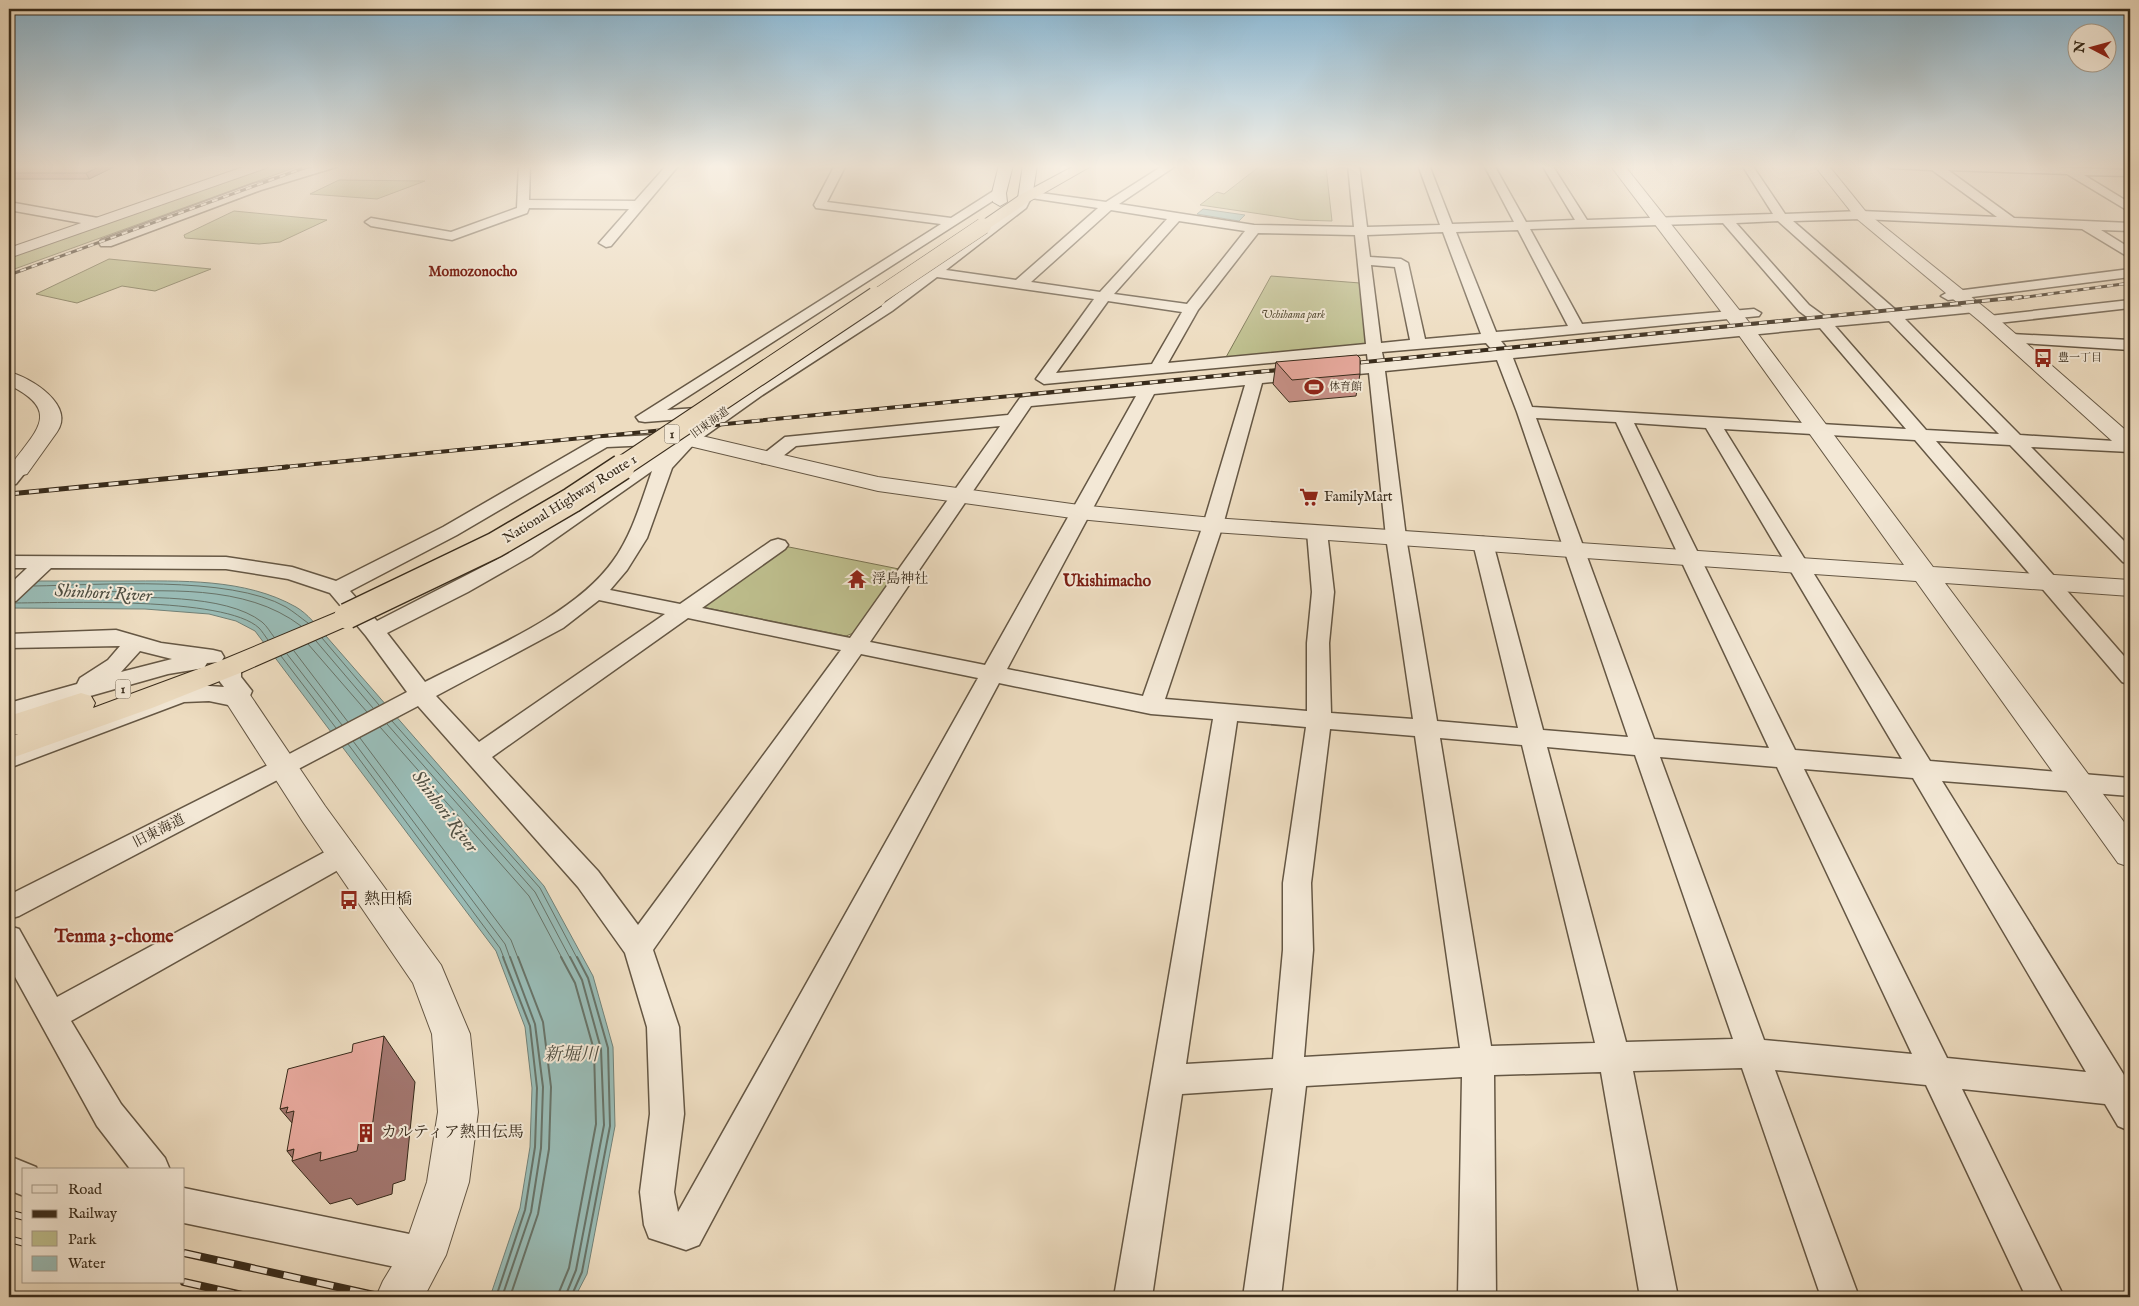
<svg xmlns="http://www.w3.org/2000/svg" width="2139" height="1306" viewBox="0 0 2139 1306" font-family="'IM FELL English','Noto Serif JP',serif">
<rect width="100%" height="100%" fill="#eddcc0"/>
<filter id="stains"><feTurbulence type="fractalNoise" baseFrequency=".004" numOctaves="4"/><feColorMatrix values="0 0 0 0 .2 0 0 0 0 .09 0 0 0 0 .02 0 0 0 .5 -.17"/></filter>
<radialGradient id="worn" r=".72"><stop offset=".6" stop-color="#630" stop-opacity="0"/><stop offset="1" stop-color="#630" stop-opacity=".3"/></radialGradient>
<g fill="#bebf8e" stroke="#7b7554">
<path d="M271,165H302L9,271V257Z"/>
<path d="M1260,166L1326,167L1332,221L1301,220L1200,205L1217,192L1224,194Z"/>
<path d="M339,180L425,181L377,199L310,194Z"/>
<path d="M234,211L327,220L280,242L259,244L185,238L184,235Z"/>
<path d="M109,259L211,269L155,291L122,286L77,303L36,294Z"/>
<path d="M1271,276L1360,283L1366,345L1225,359Z"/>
<path d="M784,546L899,569L856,632L846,636L702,607Z"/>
</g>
<g fill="#99bbb5" stroke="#728177">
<path d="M1203,209L1245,215L1239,221L1197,214Z"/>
<path d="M9,581C47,581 85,581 124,581C180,581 245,578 296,607C308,614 317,626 326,636L544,886L593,976L613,1047L615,1126L587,1274L575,1297H490L520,1208L530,1147L532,1088L525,1027L496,951L255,631L236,621L209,614L145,609L9,608Z"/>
</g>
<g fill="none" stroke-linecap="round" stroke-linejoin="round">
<g stroke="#687368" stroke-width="1">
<path d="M34,586C100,585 230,575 286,607C294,612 301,618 308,623"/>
<path d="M11,603C61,603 225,596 259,628C262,631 265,636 268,640"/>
<path d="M274,637C270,632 267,626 262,622C225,593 140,598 95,597L93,594L96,592C163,591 245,583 301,626"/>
<path d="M322,638L379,705"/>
<path d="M316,641L373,708"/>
<path d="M308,644L367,712"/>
<path d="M294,651L348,722"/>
<path d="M287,654L342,725"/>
<path d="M281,656L336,728"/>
<path d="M392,721L540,888L577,958"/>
<path d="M387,724L535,892L570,958"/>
<path d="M380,727L529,896L562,958"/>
<path d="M360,738L511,940L518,958"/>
<path d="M353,741L505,944L510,958"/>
<path d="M348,744L500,948L504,958"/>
</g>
<g stroke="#687368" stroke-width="2">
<path d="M496,1297L525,1210L535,1147L537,1088L530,1026L503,957"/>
<path d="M502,1297L531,1212L541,1148L543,1087L535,1024L510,957"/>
<path d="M510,1297L538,1214L549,1149L551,1087L543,1022L518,957"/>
<path d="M557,1297L569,1268L596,1124L594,1050L575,983L561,957"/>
<path d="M565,1297L576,1270L604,1125L601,1049L582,980L570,957"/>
<path d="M571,1297L582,1272L610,1126L608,1048L588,978L577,957"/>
</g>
<g stroke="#655744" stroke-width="3">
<g id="minor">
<path d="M321,165H338L336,167L261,190L111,246H101L99,243L101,240L253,184Z"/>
<path d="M519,165H530L529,200L635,201L667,165H679L611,246L606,247L599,243L629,209L529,208L527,213L452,240L371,226L365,222L371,218L451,232L517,208Z"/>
<path d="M835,165H846L827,202L951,218L995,190L999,189L1005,193L667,410L712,407L719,410L882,305L1017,203L1026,191L1106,202L1164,165H1177L1119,204L1254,225L1354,227L1348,165H1359L1367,227L1440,225L1418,165H1429L1452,224L1514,222L1484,165H1494L1526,222L1575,220L1542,165H1552L1587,220L1773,214L1742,165H1752L1785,214L1861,211L1997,217L1932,170L1890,168L1884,165H1979L2130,170V176L2084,175L2130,203V212L2067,174L1948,170L2014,218L2130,223V231L2101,230L2130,248V258L2082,229L1861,219L1793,221L1897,311L1980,305L1982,308L1980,311L1975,312L1905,319L2020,435L2130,442V452L2031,447L2130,547V564L2123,562L2010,445L1936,441L2130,663V685L2122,682L1915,440L1724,429L1930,761L2130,778V796L1942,781L2124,1075L2130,1076V1131L2118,1126L2105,1104L1962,1089L2064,1297H2026L1926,1085L1775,1070L1859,1297H1821L1742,1068L1633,1071L1678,1297H1640L1601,1072L1494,1075L1496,1297H1458L1462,1077L1306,1086L1281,1297H1243L1273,1088L1182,1094L1152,1297H1114L1213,719L1151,714L999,683L699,1245L686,1250L649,1238L644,1225L640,1192L650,1114L647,1027L625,953L578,887L418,706L19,916L9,919V895L276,761L407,692L366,636L330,593L288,579L226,569L51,568L16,601L9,602V585L27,568H9V556L226,557L292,567L336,581L443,527L597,438L673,434L681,437L708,417L645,422L639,421L636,417L941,224L816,208L814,205ZM1031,198L1098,208L1016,280L946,270L1026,208ZM1111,210L1167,219L1100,292L1031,282ZM1179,221L1245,231L1187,304L1114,294ZM1778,221L1881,313L1827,318L1809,305L1736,223ZM1723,223L1799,311L1811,320L1508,350L1501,341L1759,316L1761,313L1754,309L1582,324L1530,229ZM1518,230L1568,326L1496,332L1456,232ZM1443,232L1481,334L1425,339L1408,263L1401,259L1370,257L1367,235ZM1258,233L1355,235L1366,344L1168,363L1198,310ZM1371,265L1395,267L1410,340L1381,343ZM937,277L1094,299L1036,379L1044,384L1367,354L1368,363L1026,397L1020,398L1008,415L785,437L762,455L759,459L762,463H774L796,446L1000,426L850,638L702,608L785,549L788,545L785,541L778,539L771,541L680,604L610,590L627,570L647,538L672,468L695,443L761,396L892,311ZM1108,301L1182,312L1152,364L1056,373ZM1889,321L1999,434L1926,430L1835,326ZM1820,328L1906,429L1532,407L1513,358ZM1486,343L1493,351L1384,362L1382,352ZM1497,360L1517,412L1628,737L1543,730L1493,543L1490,539L1483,537L1476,539L1473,543L1518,728L1437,721L1406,537L1385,371ZM1369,373L1386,537L1413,719L1331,713L1329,643L1334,592L1327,532L1324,528H1310L1307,532L1312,592L1307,643V711L1165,699L1223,525L1262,383ZM1245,385L1203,525L1143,696L1007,669L1154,394ZM1136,396L985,665L870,642L1031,406ZM1536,418L1616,422L1769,748L1654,739ZM1634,423L1706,428L1902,759L1795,750ZM674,444L616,478L537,535L496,560L377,621L350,591L457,535L607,447ZM652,471C641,502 632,535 613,561C574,616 483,652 425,682L387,633L468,592L531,556ZM599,600L665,614L479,742L436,696L563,628ZM688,618L841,650L638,925L598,871L492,757ZM861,654L978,678L678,1212L674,1192L684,1114L679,1027L653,950ZM1237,721L1306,727L1283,883V950L1273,1059L1186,1064ZM1330,729L1415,736L1460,1048L1304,1057L1313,950L1311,883ZM1440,738L1522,745L1595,1043L1491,1046ZM1547,747L1635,755L1733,1039L1626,1042ZM1660,757L1777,767L1912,1054L1764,1040ZM1804,769L1913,778L2086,1072L1947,1058Z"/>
<path d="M9,202L98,218L104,222L98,226L9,210Z"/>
<path d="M2130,269V277L1948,300L1941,296L1948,292Z"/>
<path d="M2130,300V308L1989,324L1982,320L1989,316Z"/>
<path d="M2011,334L2130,340V350L2006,342L2003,339Z"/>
<path d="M19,464L25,465L28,469L16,484L9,485V469Z"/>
<path d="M116,630L161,643L213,650L221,652L224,657L221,662L207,663L204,668L168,674L9,719V703L77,684L80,678L108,660L120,646L9,648V634ZM140,651L172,659L121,672Z"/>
<path d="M230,660L238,662L241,667V677L252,691L246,705L238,707L209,701L184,702L9,768V750L172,689L195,685L224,687L217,678L219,667L222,662Z"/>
<path d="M344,843L354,847L358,854L354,861L71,1021L121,1104L165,1158L170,1170H131L97,1126L9,966V926L19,929L57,997L334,847Z"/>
<path d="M9,1156L36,1167L37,1170H24V1196L9,1190Z"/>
<path d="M184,1188L424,1237L437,1242L442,1255L437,1268L424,1273L184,1223Z"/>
</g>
</g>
<g stroke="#655744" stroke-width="2">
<g id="tertiary">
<path d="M249,165H268L266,168L9,258V248Z"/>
<path d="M1610,165H1624L1752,326L1933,567L2130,580V596L1945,583L2130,830V867L2118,863L1916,581L1213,532L1079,519L878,491L681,444L678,439L681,434L689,433L878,477L1079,505L1213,518L1904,565L1738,334Z"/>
<path d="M1814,165H1828L1866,212L1995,316L2130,434V451L2122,450L1983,324L1856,218Z"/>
<path d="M9,372C30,377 76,405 57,432L27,474L19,476L11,474L9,468C33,433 65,412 9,385Z"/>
<path d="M238,689L248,692L325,806L441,965L470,1034L478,1112L469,1182L446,1255L424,1297H376L383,1281L406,1243L427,1182L438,1112L432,1034L413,983L303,822L224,699L228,692Z"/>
</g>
</g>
<g stroke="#382b1b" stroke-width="2">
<g id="secondary">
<path d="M999,165H1013L1006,193L1007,202L1000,206L993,202L992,193Z"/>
<path d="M1023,165H1037L1032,198L1025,202L1018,198Z"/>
</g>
</g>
<g stroke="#382b1b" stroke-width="2">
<g id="trunk">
<path d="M1076,165H1093L1030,201L988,229L983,231L975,226L1020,195Z"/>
<path d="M347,608L356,610L360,616L356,622L240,673L152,708L9,759V737L18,734L9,736V716L81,693L91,696L95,703L93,708L220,661Z"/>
</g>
</g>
<use href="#minor" fill="#f3e8d6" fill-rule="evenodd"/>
<use href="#tertiary" fill="#f3e8d6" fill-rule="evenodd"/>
<use href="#secondary" fill="#f3e8d6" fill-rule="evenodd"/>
<use href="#trunk" fill="#eddcc0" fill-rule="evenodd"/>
<g stroke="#382b1b" stroke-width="3">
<g id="rail-far3">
<path d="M9,275L312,165"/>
<path d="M2012,299L2130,283"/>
</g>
</g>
<g stroke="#382b1b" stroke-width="4">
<g id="rail-far2">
<path d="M1345,364L2022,297"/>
<path d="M274,468L1288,369"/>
</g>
</g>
<g stroke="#382b1b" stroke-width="5">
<path id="rail-far1" d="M9,494L287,467"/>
</g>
<g stroke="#382b1b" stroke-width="8">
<g id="rail">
<path d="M9,1213L24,1217"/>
<path d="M9,1239L24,1243"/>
<path d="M184,1253L383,1297"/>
<path d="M184,1282L251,1297"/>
</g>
</g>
<use href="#rail-far3" stroke="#f3e8d6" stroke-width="2" stroke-dasharray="6" stroke-linecap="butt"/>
<use href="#rail-far2" stroke="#f3e8d6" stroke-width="2.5" stroke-dasharray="8" stroke-linecap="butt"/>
<use href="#rail-far1" stroke="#f3e8d6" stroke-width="3" stroke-dasharray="10" stroke-linecap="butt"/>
<use href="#rail" stroke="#f3e8d6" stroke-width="5.5" stroke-dasharray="17" stroke-linecap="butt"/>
<g stroke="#382b1b" stroke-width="17" stroke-linecap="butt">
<path id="trunk-bridge-far2" d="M874,299L983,226"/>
</g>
<g stroke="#382b1b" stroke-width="22" stroke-linecap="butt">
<path id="trunk-bridge-far1" d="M620,468L876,297"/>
</g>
<g stroke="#382b1b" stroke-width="28" stroke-linecap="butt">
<path id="trunk-bridge" d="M347,616L495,545L572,500L622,467"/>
</g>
<use href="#trunk-bridge-far2" stroke="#eddcc0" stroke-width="16"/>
<use href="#trunk-bridge-far1" stroke="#eddcc0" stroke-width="20"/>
<use href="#trunk-bridge" stroke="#eddcc0" stroke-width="25"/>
</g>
<g fill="#c79187" stroke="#382b1b">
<path d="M9,165H118L89,179H9Z"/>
<path d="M1276,362L1360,374L1356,396L1289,402L1273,384Z"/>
</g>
<g fill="#a2766e" stroke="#382b1b">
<path d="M103,165H118L89,179L86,173Z"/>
<path d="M384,1036L415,1082L405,1180L393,1184L392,1194L357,1205L351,1198L330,1204L292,1161L294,1160L287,1151L294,1149L318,1153L280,1109L288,1107L359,1140Z"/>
</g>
<g fill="#e7a99d" stroke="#382b1b">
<path d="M9,165H103L86,173H9Z"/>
<path d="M1357,355L1360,358V374L1292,380L1276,362Z"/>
<path d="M384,1036L371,1136L359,1140L357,1151L320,1161L321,1152L292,1161L294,1149L287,1151L294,1111L286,1113L288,1107L280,1109L288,1069L352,1052L353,1044Z"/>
</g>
<linearGradient id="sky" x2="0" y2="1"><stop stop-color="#88b7d4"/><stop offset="0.48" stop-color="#f7efe3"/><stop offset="1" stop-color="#f7efe3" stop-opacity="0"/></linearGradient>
<rect width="2139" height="347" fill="url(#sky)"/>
<defs>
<g id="bus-bare" transform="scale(1.5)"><path d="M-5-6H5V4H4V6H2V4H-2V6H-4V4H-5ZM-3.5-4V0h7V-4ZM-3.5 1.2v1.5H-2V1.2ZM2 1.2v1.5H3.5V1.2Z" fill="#8f2418" stroke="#f3e8d6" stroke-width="2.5" paint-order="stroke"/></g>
<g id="stadium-bare" transform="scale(1.5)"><path d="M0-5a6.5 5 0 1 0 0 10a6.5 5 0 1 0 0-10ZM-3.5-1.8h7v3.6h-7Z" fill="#8f2418" stroke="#f3e8d6" stroke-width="2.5" paint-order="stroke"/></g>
<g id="supermarket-bare" transform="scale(1.5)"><path d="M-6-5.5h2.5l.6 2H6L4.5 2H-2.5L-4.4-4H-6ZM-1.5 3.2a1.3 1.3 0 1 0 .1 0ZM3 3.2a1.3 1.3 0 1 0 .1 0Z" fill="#8f2418" stroke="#f3e8d6" stroke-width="2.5" paint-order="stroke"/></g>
<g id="temple-bare" transform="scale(1.5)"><path d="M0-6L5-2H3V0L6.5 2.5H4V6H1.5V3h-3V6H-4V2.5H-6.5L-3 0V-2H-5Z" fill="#8f2418" stroke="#f3e8d6" stroke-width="2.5" paint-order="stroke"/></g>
<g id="building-bare" transform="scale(1.5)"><path d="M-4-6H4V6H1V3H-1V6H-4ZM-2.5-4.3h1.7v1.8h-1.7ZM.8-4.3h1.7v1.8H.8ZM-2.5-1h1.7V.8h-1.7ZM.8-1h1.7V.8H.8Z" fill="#8f2418" stroke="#f3e8d6" stroke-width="2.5" paint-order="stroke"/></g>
</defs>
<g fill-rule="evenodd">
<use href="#bus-bare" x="2043" y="358"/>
<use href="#stadium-bare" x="1314" y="387"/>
<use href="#supermarket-bare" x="1309" y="497"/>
<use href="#temple-bare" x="857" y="579"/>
<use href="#bus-bare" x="349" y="900"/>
<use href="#building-bare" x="366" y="1133"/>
</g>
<g text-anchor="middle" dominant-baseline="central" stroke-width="4" stroke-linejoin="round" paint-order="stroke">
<g font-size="11" font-style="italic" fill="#5a5038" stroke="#f3e8d6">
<text x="1293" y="315">Uchihama park</text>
</g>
<g font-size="11" fill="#382b1b" stroke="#f3e8d6" text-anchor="start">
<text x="2058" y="358">豊一丁目</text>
<text x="1329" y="387">体育館</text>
</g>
<g font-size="11" fill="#382b1b" stroke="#f3e8d6">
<text transform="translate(710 423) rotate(-36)">旧東海道</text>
</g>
<g fill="#f3e8d6" stroke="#706453" stroke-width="1">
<rect x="664.5" y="424.5" width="15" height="19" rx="4"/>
<rect x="115.5" y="679.5" width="15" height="19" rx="4"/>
</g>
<g font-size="12" font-weight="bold" fill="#382b1b">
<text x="672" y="434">1</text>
<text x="123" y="689">1</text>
</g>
<g font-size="14" font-weight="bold" fill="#7a1f14" stroke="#f3e8d6">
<text x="473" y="272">Momozonocho</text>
</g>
<g font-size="14" fill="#382b1b" stroke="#f3e8d6" text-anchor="start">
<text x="1324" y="497">FamilyMart</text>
<text x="872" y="579">浮島神社</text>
</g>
<g font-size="14" fill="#382b1b" stroke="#f3e8d6">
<text transform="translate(570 499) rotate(-32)">National Highway Route 1</text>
<text transform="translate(159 831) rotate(-27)">旧東海道</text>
</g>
<g font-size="16" font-weight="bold" fill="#7a1f14" stroke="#f3e8d6">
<text x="1107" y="582">Ukishimacho</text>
</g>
<g font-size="16" fill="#382b1b" stroke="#f3e8d6" text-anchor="start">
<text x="364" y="900">熱田橋</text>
<text x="381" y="1133">カルティア熱田伝馬</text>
</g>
<g font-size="18" font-style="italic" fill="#504f42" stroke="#f3e8d6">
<text transform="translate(103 594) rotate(3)">Shinhori River</text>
<text transform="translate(444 812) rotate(53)">Shinhori River</text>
<text x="571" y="1055">新堀川</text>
</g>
<g font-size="18" font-weight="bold" fill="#7a1f14" stroke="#f3e8d6">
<text x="114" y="937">Tenma 3-chome</text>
</g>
</g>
<rect width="2139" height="1306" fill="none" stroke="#eddcc0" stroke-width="30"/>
<rect x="10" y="10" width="2119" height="1286" fill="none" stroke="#382b1b" stroke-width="2.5"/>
<rect x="15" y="15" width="2109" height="1276" fill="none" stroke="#382b1b"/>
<rect x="22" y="1168" width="162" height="115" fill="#f3e8d6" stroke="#a89c8b"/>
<rect x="32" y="1185" width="25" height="8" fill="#f3e8d6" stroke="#a89c8b"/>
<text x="68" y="1194" font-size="15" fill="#382b1b">Road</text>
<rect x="32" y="1210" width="25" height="8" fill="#382b1b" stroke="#a89c8b"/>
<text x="68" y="1218" font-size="15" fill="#382b1b">Railway</text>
<rect x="32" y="1231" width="25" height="15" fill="#bebf8e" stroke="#a89c8b"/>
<text x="68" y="1244" font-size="15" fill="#382b1b">Park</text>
<rect x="32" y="1256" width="25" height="15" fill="#99bbb5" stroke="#a89c8b"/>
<text x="68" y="1268" font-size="15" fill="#382b1b">Water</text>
<g transform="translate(2092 48) rotate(276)"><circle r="24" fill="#f3e8d6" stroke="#a89c8b"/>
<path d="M0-4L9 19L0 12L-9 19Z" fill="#8f2418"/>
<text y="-8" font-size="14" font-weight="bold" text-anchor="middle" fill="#382b1b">N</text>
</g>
<rect width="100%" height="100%" filter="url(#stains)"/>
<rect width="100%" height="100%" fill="url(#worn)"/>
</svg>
